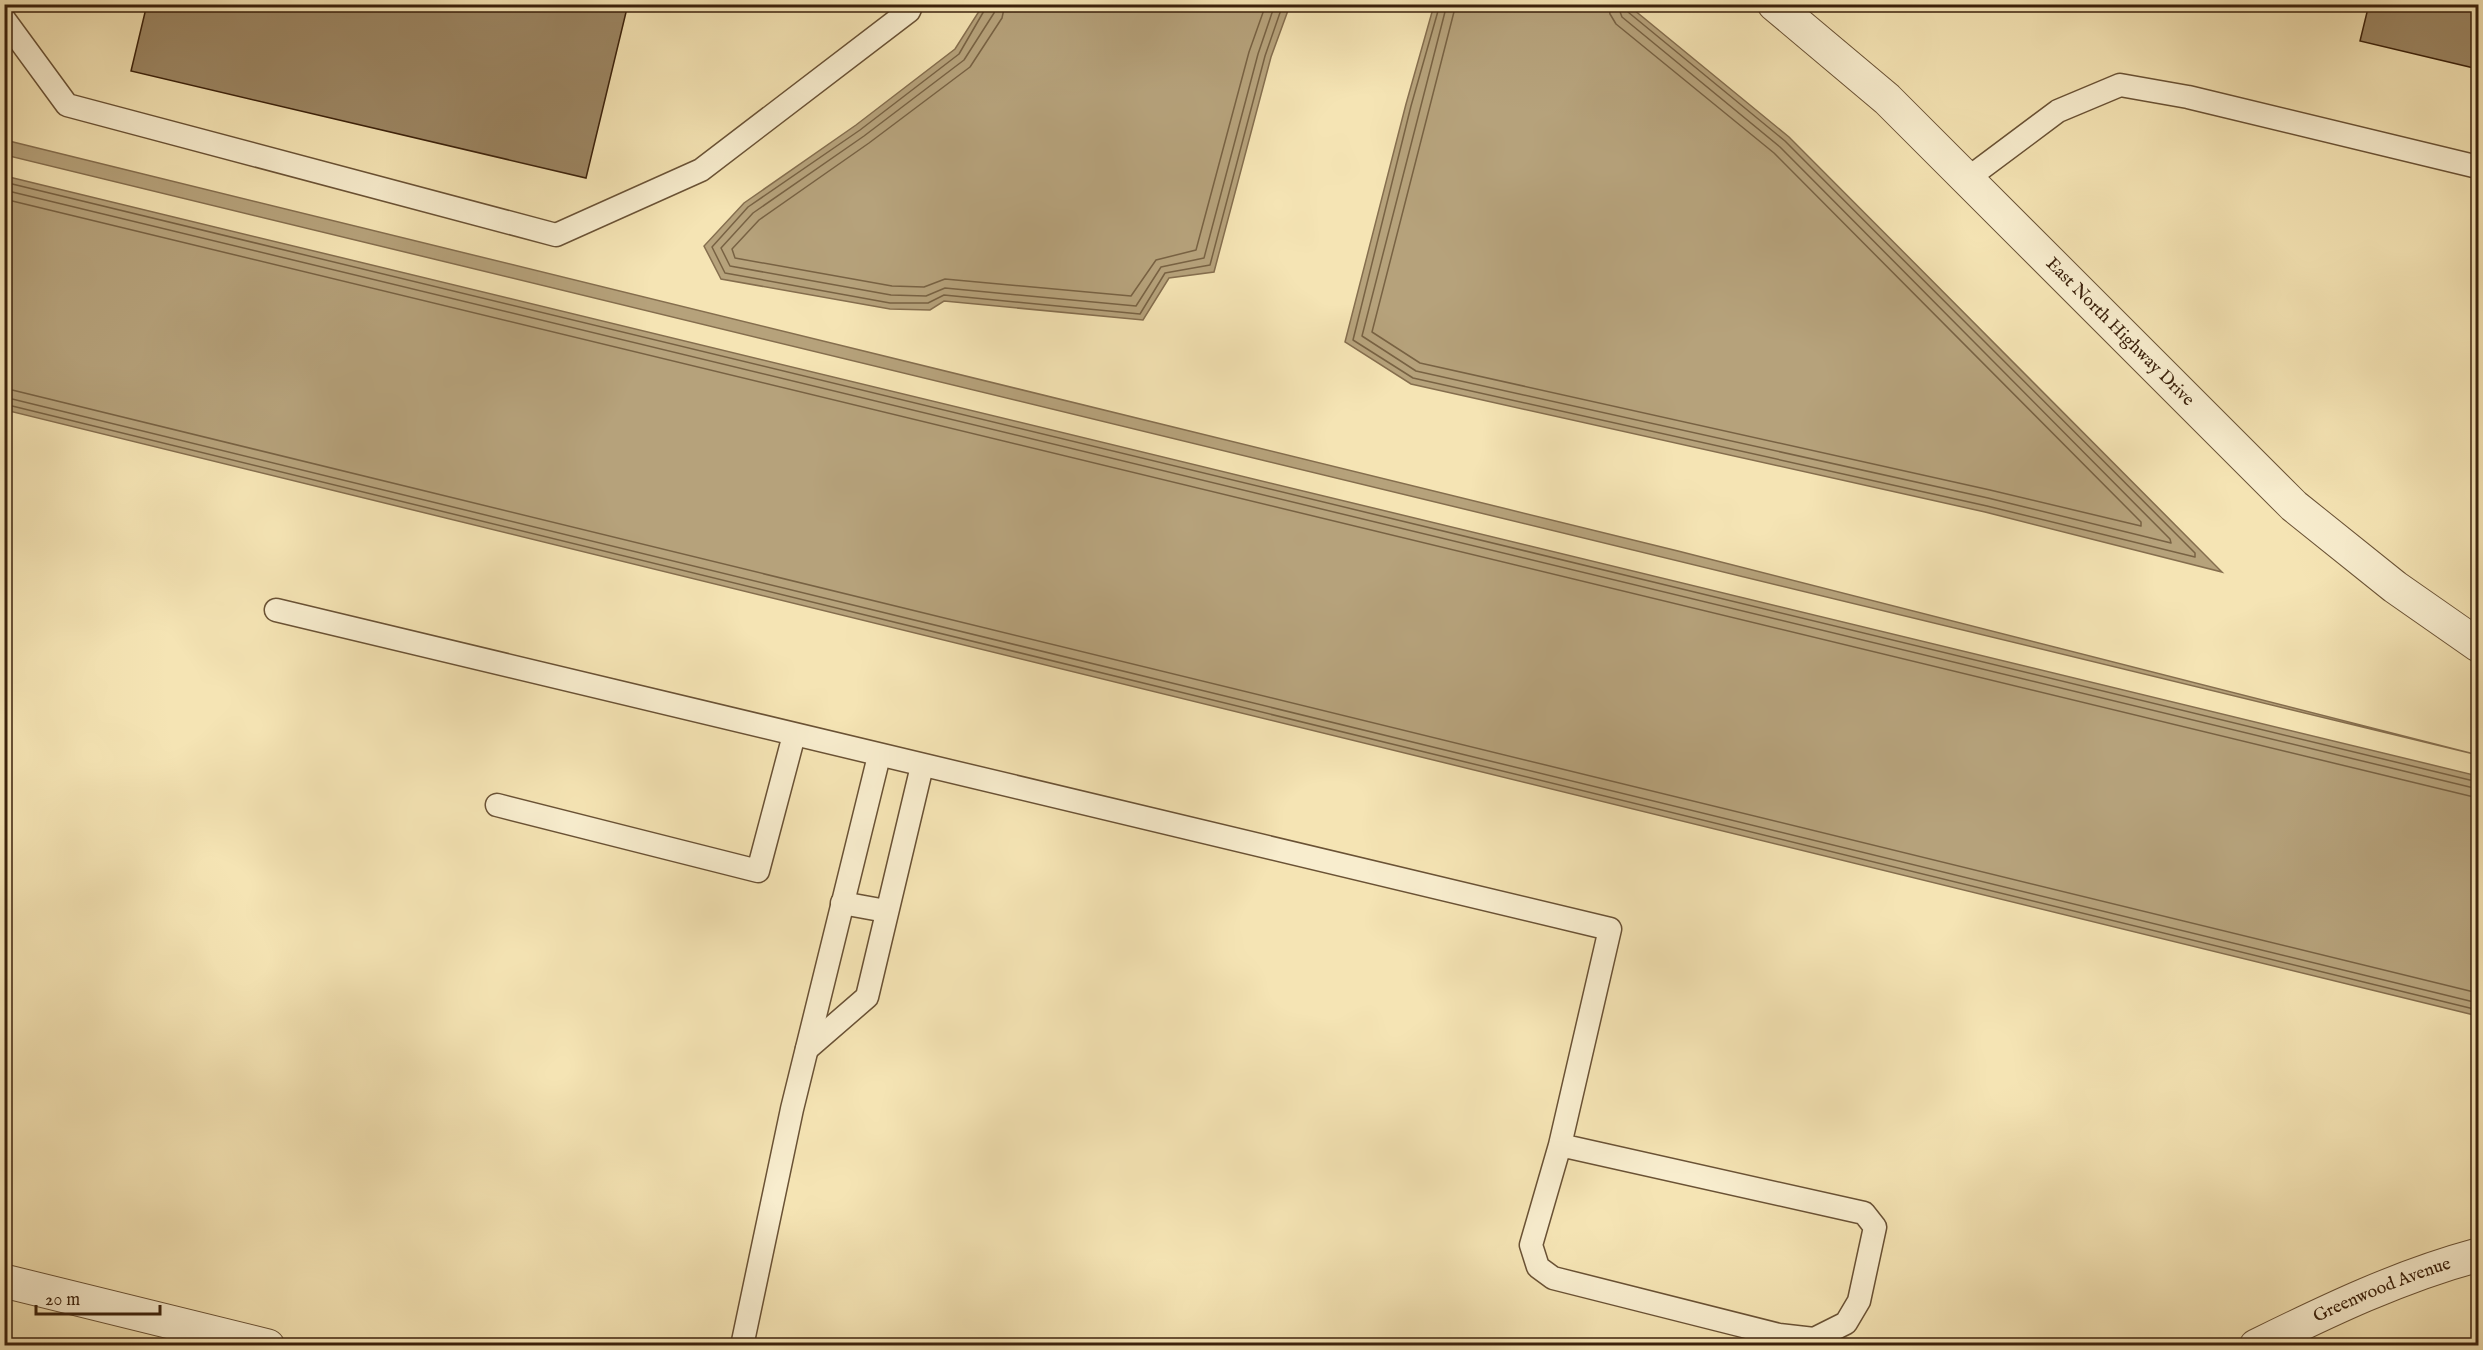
<svg xmlns="http://www.w3.org/2000/svg" width="2483" height="1350" viewBox="0 0 2483 1350" font-family="'IM FELL English',serif">
<rect width="100%" height="100%" fill="#f5e4b4"/>
<filter id="stains"><feTurbulence type="fractalNoise" baseFrequency=".00333" numOctaves="4"/><feColorMatrix values="0 0 0 0 .2 0 0 0 0 .09 0 0 0 0 .02 0 0 0 .5 -.17"/></filter>
<radialGradient id="worn" r=".72"><stop offset=".6" stop-color="#630" stop-opacity="0"/><stop offset="1" stop-color="#630" stop-opacity=".3"/></radialGradient>
<g fill="#b6a27b" stroke="#856e4e" stroke-width="1.5">
<path d="M983,5H1290L1271,57L1214,272L1169,278L1143,320L944,301L930,310L890,309L721,279L704,246L744,203L856,125L955,49Z"/>
<path d="M1434,5H1628L1789,137L2222,572L1985,512L1411,384L1345,342L1406,104Z"/>
<path d="M5,140L1678,551L2478,755L5,155Z"/>
<path d="M5,176L2478,776V1016L5,410Z"/>
</g>
<g fill="none" stroke-linecap="round" stroke-linejoin="round">
<g stroke="#786243" stroke-width="1.5">
<path d="M988,4L959,54L860,130L748,207L712,247L725,273L890,303H928L944,295L1140,314L1165,273L1210,265L1265,56L1283,4"/>
<path d="M996,4L994,13L964,60L864,136L753,213L721,248L730,266L891,295L926,296L945,288L1136,306L1161,267L1204,258L1258,54L1275,4"/>
<path d="M1005,4L1002,18L970,67L869,143L759,220L732,249L735,258L892,286L924,287L945,279L1131,296L1156,260L1196,250L1249,52L1266,4"/>
<path d="M1440,4L1411,106L1353,340L1413,378L1987,506L2195,557V553L1785,141L1628,12L1625,4"/>
<path d="M1447,4L1362,336L1416,371L1988,498L2171,543L2170,539L1780,147L1622,17L1617,4"/>
<path d="M1456,4L1372,332L1420,363L1990,490L2141,526V522L1774,153L1616,24L1610,14L1608,4"/>
<path d="M4,182L2478,782"/>
<path d="M4,190L2478,789"/>
<path d="M4,199L2478,798"/>
<path d="M4,388L2478,993"/>
<path d="M4,397L2478,1003"/>
<path d="M4,404L2478,1010"/>
</g>
</g>
<g fill="#9c8663" stroke="#3b210b" stroke-width="1.5">
<path d="M147,4H628L586,178L131,71Z"/>
<path d="M2369,4H2478V69L2360,41Z"/>
</g>
<g fill="none" stroke-linecap="round" stroke-linejoin="round">
<g stroke="#6a5235" stroke-width="25">
<g id="service">
<path d="M4,19L67,105L556,235L701,170L909,11L912,4"/>
<path d="M1967,179L2058,111L2120,85L2188,97L2478,167"/>
<path d="M276,610L1610,929L1560,1145L1864,1213L1875,1227L1859,1301L1846,1323L1814,1339L1779,1335L1553,1278L1538,1267L1531,1245L1560,1145"/>
<path d="M497,805L758,871L794,735"/>
<path d="M842,903L886,911"/>
<path d="M807,1049L867,997L922,766"/>
<path d="M742,1346L792,1109L879,756"/>
</g>
</g>
<g stroke="#6a5235" stroke-width="35">
<g id="minor">
<path id="s1" d="M1774,4L1887,99L2294,506L2395,587L2478,645"/>
<path d="M4,1281L268,1346"/>
<path id="s2" d="M2256,1346C2329,1310 2400,1276 2478,1255"/>
</g>
</g>
<use href="#service" stroke="#f8edce" stroke-width="22"/>
<use href="#minor" stroke="#f8edce" stroke-width="33"/>
</g>
<g text-anchor="middle" dominant-baseline="central" stroke-width="5" stroke-linejoin="round" paint-order="stroke">
<g font-size="18" fill="#3b210b" stroke="#f8edce">
<text stroke="none"><textPath href="#s1" startOffset="477">East North Highway Drive</textPath></text>
<text stroke="none"><textPath href="#s2" startOffset="138">Greenwood Avenue</textPath></text>
</g>
</g>
<rect width="2483" height="1350" fill="none" stroke="#f5e4b4" stroke-width="24"/>
<rect x="6" y="6" width="2471" height="1338" fill="none" stroke="#3b210b" stroke-width="3"/>
<rect x="12" y="12" width="2459" height="1326" fill="none" stroke="#3b210b" stroke-width="1.5"/>
<path d="M36 1305v9h124v-9" fill="none" stroke="#3b210b" stroke-width="3"/>
<text x="45" y="1305" font-size="18" fill="#3b210b" stroke="#f8edce" stroke-width="4.5" paint-order="stroke">20 m</text>
<rect width="100%" height="100%" filter="url(#stains)"/>
<rect width="100%" height="100%" fill="url(#worn)"/>
</svg>
